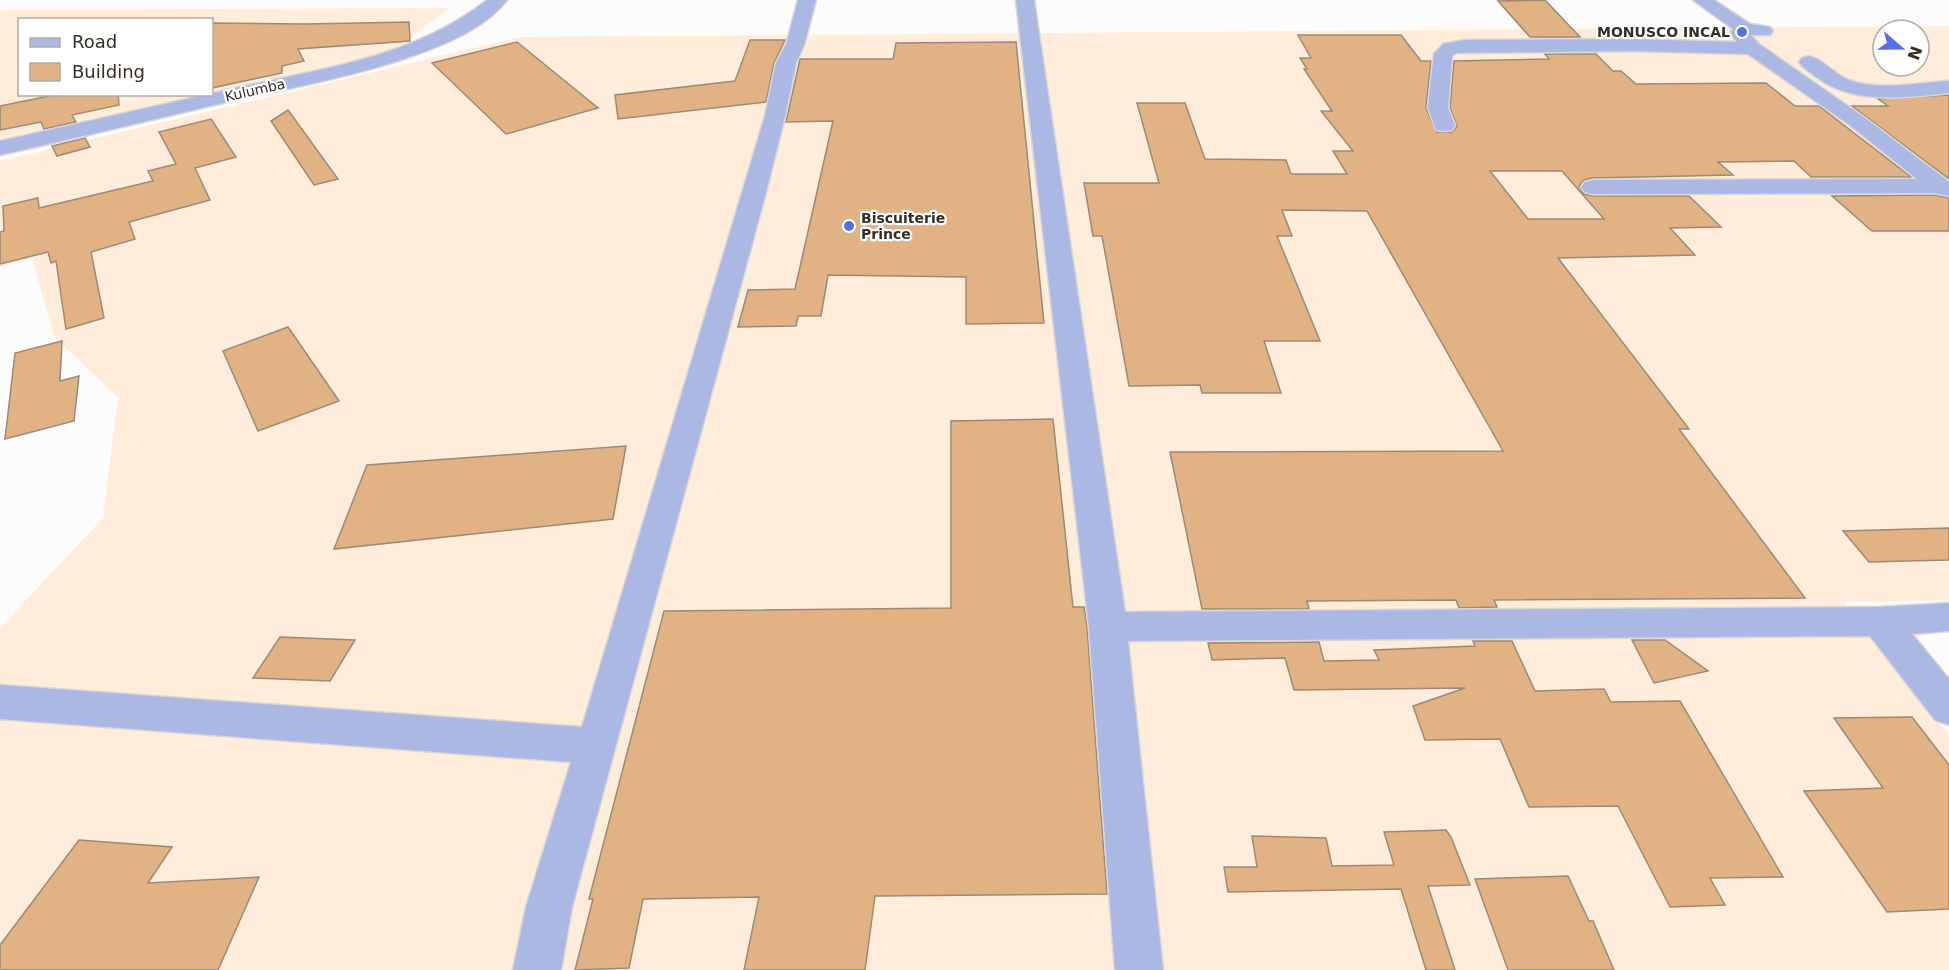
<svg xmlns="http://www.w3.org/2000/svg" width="1949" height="970" viewBox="0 0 1949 970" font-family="'DejaVu Sans',sans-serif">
<rect width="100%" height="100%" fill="#fcfcfc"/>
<g fill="#ffecdb" fill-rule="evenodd">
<path d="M450,8L384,57L0,146V10ZM20,20H212V94H20Z"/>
<path d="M1949,26V600L1844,602L1949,735V970H0V628L103,518L118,398L54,336L32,258L0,267V161L521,37ZM1883,30H1919V66H1883Z"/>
</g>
<g fill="#e1b283" stroke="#9f8975" stroke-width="1.5" fill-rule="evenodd">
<path d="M1545,0L1580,37H1530L1498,1Z"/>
<path d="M409,22L410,41L298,49L304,61L282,66V73L212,88V23L306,24Z"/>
<path d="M1298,35H1401L1421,61H1431L1426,108L1436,132H1452L1457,126L1450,108L1454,61L1549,59L1545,54H1596L1613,71H1621L1636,84L1766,83L1795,106H1819L1911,177H1811L1794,161L1718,162L1733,175L1592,178L1584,180L1579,186L1584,194L1593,196H1689L1721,227L1670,228L1695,255L1558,258L1689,429H1679L1805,598L1494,600L1497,607L1459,608L1456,600L1307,601L1309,609H1202L1170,452L1503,451L1367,211L1282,210L1292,236H1277L1320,341H1264L1281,393H1202L1200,385L1129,386L1102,236H1093L1084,183H1159L1137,103H1185L1205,159L1286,160L1291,174H1347L1333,151H1353L1321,111H1332L1304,69H1307L1300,58H1311ZM1490,171H1562L1604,219H1528Z"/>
<path d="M750,40H785L774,63L766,102L618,119L615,95L735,81Z"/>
<path d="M517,42L598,108L506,134L432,63Z"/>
<path d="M1016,42L1044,323L966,324V277L828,275L821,316H798L796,326L738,327L748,290L795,289L833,121L786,122L800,59H893L896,43Z"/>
<path d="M59,94H118L119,105L72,115L76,122L44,129L41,122L0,130V106Z"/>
<path d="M1949,95V179L1852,106H1888L1878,99Z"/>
<path d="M288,110L338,179L314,185L271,121Z"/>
<path d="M211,119L236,157L195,168L210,200L129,222L135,239L91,252L104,318L66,329L56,261L51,263L48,252L0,264V232L4,231L3,206L38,198L39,208L153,181L148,171L176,164L159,132Z"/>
<path d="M85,138L90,147L57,156L52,146Z"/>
<path d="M1934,195L1949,198V231H1872L1832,196Z"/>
<path d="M288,327L339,401L258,431L223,351Z"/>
<path d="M62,341L60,381L79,376L74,421L5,439L15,353Z"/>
<path d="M1053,419L1073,607H1084L1087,627L1107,894L875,896L865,970H744L759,897L643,899L629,968L575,970L593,899H589L664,611L951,608V421Z"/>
<path d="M626,446L613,519L334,549L367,465Z"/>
<path d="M1949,528V560L1869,562L1843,531Z"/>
<path d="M280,637L355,640L330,681L253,678Z"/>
<path d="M1632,640H1665L1708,671L1654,683Z"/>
<path d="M1473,641H1512L1535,691L1604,689L1611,702L1680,701L1783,877L1710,878L1725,905L1670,907L1618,806L1529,807L1500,739L1425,740L1413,706L1465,688L1294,690L1285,658L1212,660L1208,643L1319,642L1324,661L1379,660L1374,650L1475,646Z"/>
<path d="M1912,717L1949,765V909L1887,912L1804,791L1883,788L1834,718Z"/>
<path d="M1446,830L1451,837L1470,885L1428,886L1455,970H1426L1401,889L1228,892L1224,867H1257L1252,836L1326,838L1332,866L1394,865L1384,832Z"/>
<path d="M79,840L172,847L148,883L259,877L218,970H0V945Z"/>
<path d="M1568,876L1589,921H1593L1614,970H1508L1475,879Z"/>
</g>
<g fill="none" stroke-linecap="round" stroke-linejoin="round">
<g stroke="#d8d7d5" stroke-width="3">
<g id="minor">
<path d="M487,0H507C465,59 297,86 227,102C151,120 76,138 0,155V141C77,124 155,106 231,89C319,69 414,58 487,0Z"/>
<path d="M798,0H816L804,45L796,63L785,116L765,196L572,907L561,970H513L526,907L571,762L0,719V685L582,727L741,196L765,116L776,63L786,45Z"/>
<path d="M1016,0H1034L1125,612L1880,607L1949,603V631L1912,634L1949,679V725L1935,720L1870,636L1128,641L1163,970H1115L1089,627Z"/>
<path d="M1693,0H1714L1750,24L1770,27L1773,31L1770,35H1751L1759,44L1865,118L1949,182V196L1934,193L1593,194L1585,192L1581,187L1585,182L1593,180L1917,179L1851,126L1748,54L1632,51L1456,53L1452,56L1448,108L1455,125L1452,130L1444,131L1436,130L1428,108L1434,54L1443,44L1464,40L1632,39L1737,42L1730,33L1733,29Z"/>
<path d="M1809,56C1824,60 1834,74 1849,80C1878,91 1917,83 1947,81H1949V93C1914,97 1866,103 1833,87C1822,82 1812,74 1802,66L1799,62L1802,58Z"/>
</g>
</g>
<use href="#minor" fill="#abb8e4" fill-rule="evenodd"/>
</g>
<g fill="#576ee4" stroke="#fff" stroke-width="2">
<circle cx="1742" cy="32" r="6"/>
<circle cx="849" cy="226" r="6"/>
</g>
<g text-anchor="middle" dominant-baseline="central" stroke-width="4.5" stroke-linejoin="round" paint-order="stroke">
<g font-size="14" font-weight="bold" fill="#362d24" stroke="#fff" text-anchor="end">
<text x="1730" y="32">MONUSCO INCAL</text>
<text x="861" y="218" text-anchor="start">Biscuiterie<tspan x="861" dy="16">Prince</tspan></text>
</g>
<g font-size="14" fill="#362d24" stroke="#fff">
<text transform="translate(255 90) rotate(-13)">Kulumba</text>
</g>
</g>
<rect x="18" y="18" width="195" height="78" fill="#ffffff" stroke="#afaba7" stroke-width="1.5"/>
<rect x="30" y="38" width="30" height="9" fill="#abb8e4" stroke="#afaba7" stroke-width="1.5"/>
<text x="72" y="48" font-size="18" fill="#362d24">Road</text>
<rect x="30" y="63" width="30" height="18" fill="#e1b283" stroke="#afaba7" stroke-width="1.5"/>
<text x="72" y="78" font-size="18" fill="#362d24">Building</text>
<g transform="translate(1901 48) rotate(110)"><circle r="28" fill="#ffffff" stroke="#afaba7" stroke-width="1.5"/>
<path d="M0-4.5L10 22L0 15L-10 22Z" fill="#576ee4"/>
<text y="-9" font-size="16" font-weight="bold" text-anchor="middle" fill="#362d24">N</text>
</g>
</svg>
